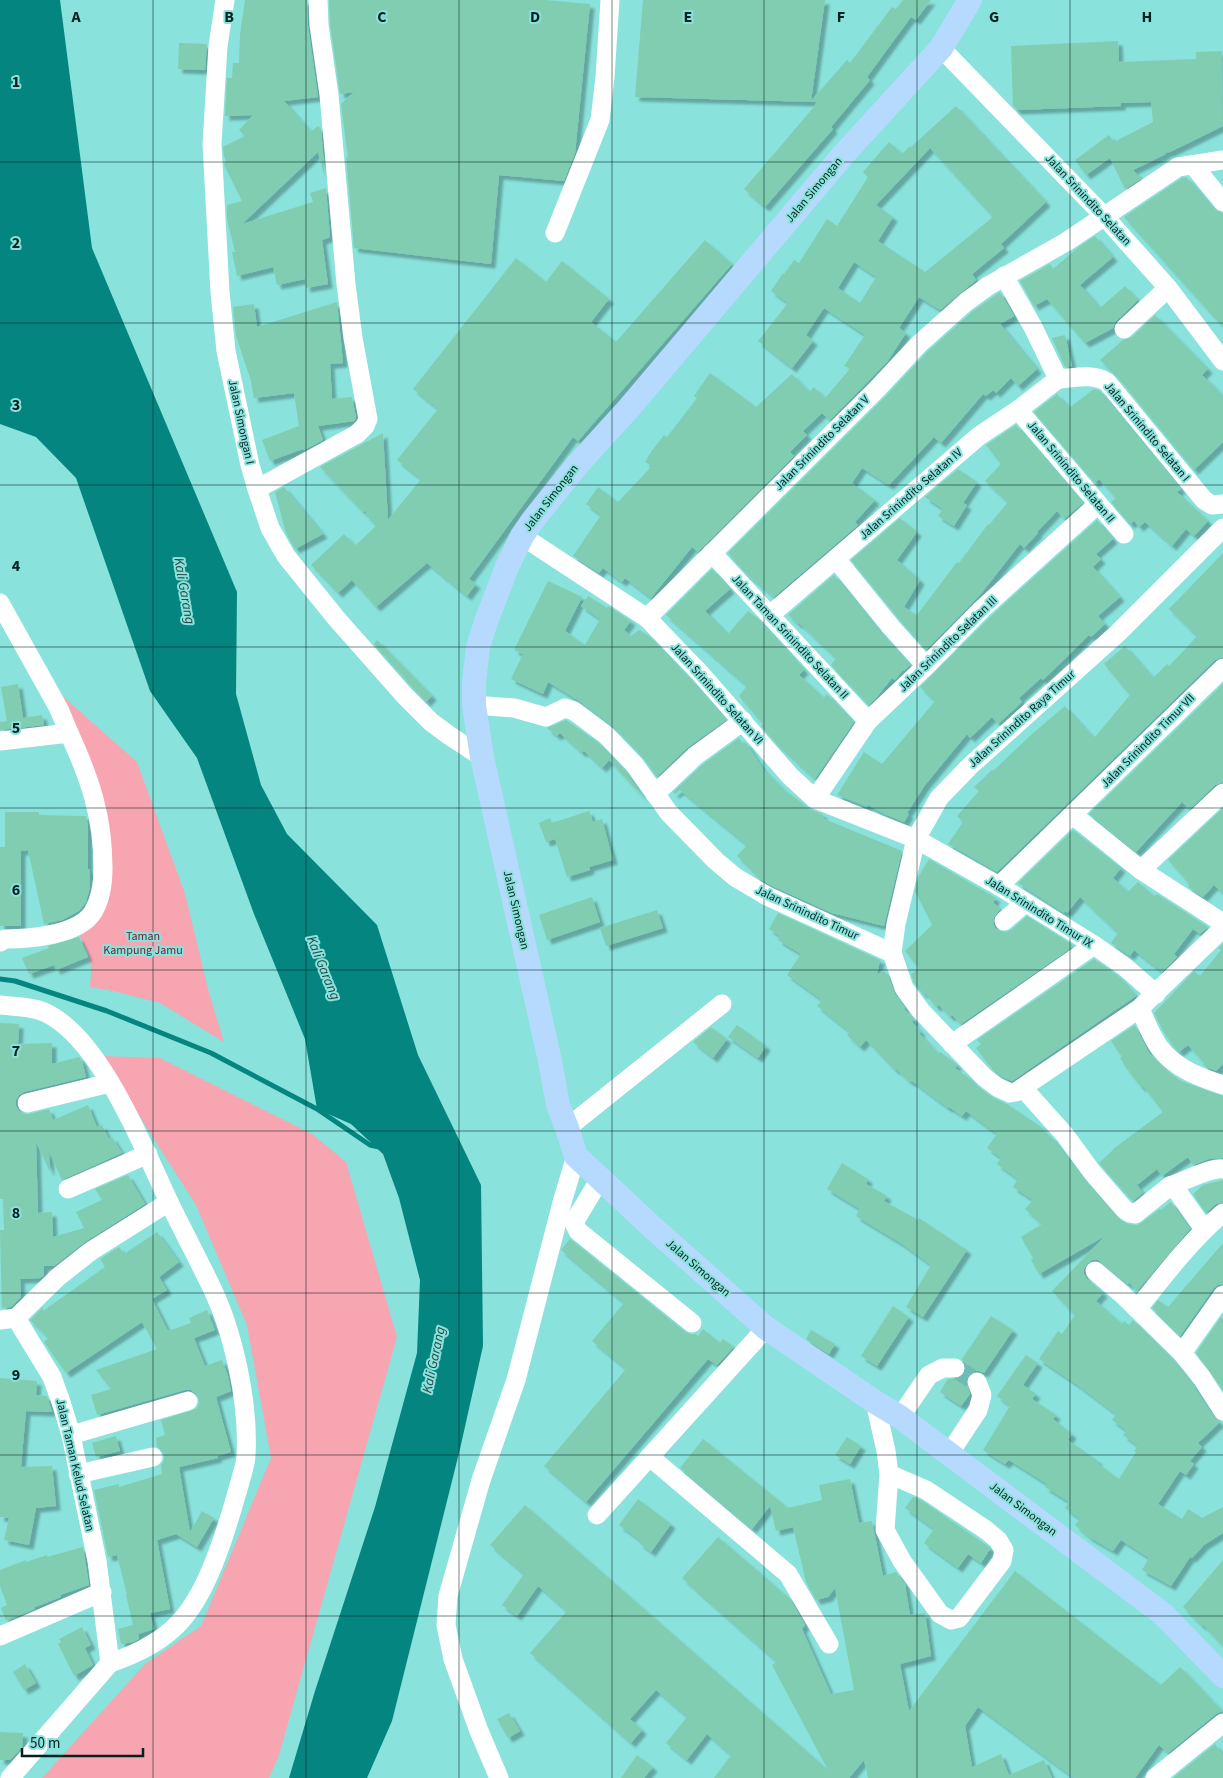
<svg xmlns="http://www.w3.org/2000/svg" width="1223" height="1778" viewBox="0 0 1223 1778" font-family="'Source Sans 3',sans-serif">
<defs>
<filter id="shadow"><feDropShadow dx="4.5" dy="4.5" stdDeviation="1" flood-color="#0004"/></filter>
</defs>
<rect width="100%" height="100%" fill="#89e2db"/>
<g fill="#f7a5b1">
<path d="M51,686L137,762L185,894L208,989L224,1042L160,1003L113,991L90,987C92,963 92,959 80,937L107,904L112,874Z"/>
<path d="M101,1056L160,1058L312,1134L346,1162L397,1337L279,1755L269,1778H42L145,1664L201,1626L271,1458L247,1325L196,1205Z"/>
</g>
<path fill="#04857f" d="M0,0H60L92,248L237,592L236,694L261,785L287,834L377,925L418,1055L481,1185L483,1346L460,1449L392,1721L367,1778H289L315,1691L375,1507L417,1353L420,1280L399,1198L383,1154L351,1124L317,1109L305,1039L254,914L197,758L150,691L76,478L36,437L0,424Z"/>
<g fill="none" stroke-linecap="round" stroke-linejoin="round">
<path stroke="#04857f" stroke-width="5" d="M0,979L15,981L107,1011L211,1053L317,1109L370,1145L379,1147"/>
</g>
<g fill="#80cdb2" fill-rule="evenodd" filter="url(#shadow)">
<path d="M245,0H307L308,26L318,97L284,101L311,132L318,126L321,129L325,178L318,152L242,224L313,202L310,193L326,188L330,237L322,240L328,284L306,288L305,279L277,285L273,267L237,276L232,252H235L227,219V205L242,201L224,165L226,161L224,156L223,147L245,136L239,130L253,115L225,116L227,78H232L233,63H239L240,35Z"/>
<path d="M329,0H545L590,4L575,153L564,181L499,175L491,264L354,248L346,156L348,158L341,104L354,92L340,94L330,24Z"/>
<path d="M643,0H825L811,101L847,60L850,63L892,7L896,9L903,0H931L916,20L911,17L867,77L870,80L831,127L833,129L765,207L744,189L818,102L635,97Z"/>
<path d="M1118,41L1119,62L1196,59V52L1222,51L1223,126L1170,152L1164,153L1166,154L1133,170L1141,179L1125,189L1110,158L1086,175L1075,160L1109,135L1114,142L1153,122L1151,102L1121,103V106L1017,110L1013,106L1011,46Z"/>
<path d="M179,43L207,44L205,70L178,69Z"/>
<path d="M956,106L1046,202L1001,244L1004,248L972,274L976,280L940,310L919,297L899,328L906,333L887,362L830,420L822,413L803,431L807,435L790,452L794,456L698,552L692,547L651,598L625,578L622,582L603,568L599,573L573,556L601,515L586,504L598,487L618,502L652,466L645,462L651,452L664,435L667,437L697,398L694,396L710,373L756,407L792,374L809,392L814,387L825,398L850,369L844,366L865,335L824,308L806,335L813,341L792,368L758,341L788,303L771,291L783,273L784,274L794,260L799,263L827,219L837,226L868,177L863,172L889,142L902,154L910,146L911,147ZM930,148L993,217L925,272L878,241L893,217L876,205ZM854,262L876,277L860,303L838,288Z"/>
<path d="M1186,177L1214,209L1223,213V327L1124,217L1182,178Z"/>
<path d="M1095,236L1113,257L1080,285L1100,308L1125,286L1138,300L1116,321L1113,328L1085,343L1047,299L1034,306L1020,281L1050,264L1053,269L1080,246Z"/>
<path d="M705,240L732,264L578,441L573,437L469,579L476,584L467,596L427,563L376,607L352,580L338,593L311,565L344,534L355,546L376,526L365,514L367,512L366,511L363,512L320,467L383,433L388,520L421,479L397,460L438,409L413,389L516,258L546,282L562,261L609,299L591,322L616,342Z"/>
<path d="M1000,292L1014,316L1000,324L1037,369L1018,386L1011,378L996,393L993,390L986,396L983,394L941,443L934,437L889,485L862,468L852,483L875,500L855,522L858,525L774,597L747,574L728,553L885,397L927,352L973,311Z"/>
<path d="M337,302L343,363L330,364L332,399L352,397L356,418L354,421L318,426L323,440L304,450L303,449L270,461L262,440L299,426L294,393L254,398L251,381L236,336L233,307L254,304L257,327Z"/>
<path d="M1155,315L1208,369L1202,375L1223,396V442L1194,470L1116,375L1100,360L1123,340L1132,337Z"/>
<path d="M1065,335L1072,366L1065,367L1052,338Z"/>
<path d="M1094,389L1100,391L1181,489L1177,492L1208,521L1194,536L1186,529L1172,546L1145,522L1139,527L1134,521L1130,524L1111,502L1116,498L1099,479L1095,483L1034,412L1057,394L1069,408Z"/>
<path d="M1016,425L1083,503L1064,519L1057,511L1037,532L1038,533L1024,548L1020,544L980,595L926,650L900,620L851,560L900,518L917,532L897,560L920,580L904,607L917,615L957,562L959,563L988,524L989,525L1008,502L985,481L1001,464L986,445Z"/>
<path d="M958,469L977,482L963,503L967,505L954,526L938,516L943,509L925,497Z"/>
<path d="M284,487L323,534L295,549L286,533L275,492Z"/>
<path d="M1097,520L1113,539L1096,554L1101,559L1093,567L1120,597L1098,616L1105,624L1091,637L1089,635L1043,680L1041,678L1019,698L1022,702L998,724L992,717L970,738L967,734L925,785L907,813L909,814L904,822L884,814L868,805L867,807L837,795L864,752L882,764L935,701L920,687L990,617Z"/>
<path d="M1223,553V657L1215,660L997,872L948,844L963,822L957,816L979,791L974,787L992,770L993,771L1032,734L1065,706L1092,736L1093,735L1095,737L1130,695L1104,664L1125,646L1153,678L1167,664L1169,666L1189,645L1197,636L1169,609Z"/>
<path d="M712,569L730,589L705,611L728,634L748,611L757,618L804,670L799,675L824,698L827,694L854,722L815,779L776,743L761,726L763,724L739,696L747,686L666,615Z"/>
<path d="M834,575L882,634L910,665L904,671L903,670L895,680L892,678L877,697L869,705L831,665L836,658L799,623L798,624L788,615Z"/>
<path d="M548,581L582,597L565,631L585,645L600,619L581,606L588,596L607,608L608,606L631,621L624,630L631,636L639,630L649,636L691,680L726,720L687,748L657,777L642,756L614,727L581,702L548,682L543,694L511,679L523,654L514,650Z"/>
<path d="M377,640L432,696L426,702L374,644Z"/>
<path d="M18,684L23,718L42,715L44,725L0,730V722L7,721L1,687Z"/>
<path d="M1223,684V782L1215,785L1190,809L1182,802L1136,852L1089,814Z"/>
<path d="M566,720L599,743L625,771L644,798L609,760L602,768L584,751L582,753L560,733L557,736L547,728Z"/>
<path d="M739,738L743,744L745,742L747,744L763,769L788,794L789,793L809,809L823,814L822,818L902,851L884,926L832,913L772,886L755,876L756,874L737,856L747,845L680,790L675,794L673,792L702,765Z"/>
<path d="M1223,808V893L1214,885L1203,897L1188,887L1190,884L1184,879L1185,878L1168,860Z"/>
<path d="M589,811L593,822L602,819L613,860L589,867L590,870L567,877L555,839L546,842L539,823L550,818L552,823Z"/>
<path d="M5,812H39V815L86,816L88,827V869H90V887L86,902L79,911L62,920L44,924L28,850L21,851V926H0V847H5Z"/>
<path d="M1073,830L1121,868L1113,878L1128,892L1138,882L1154,896L1157,894L1208,927L1200,934L1193,929L1174,954L1177,957L1162,972L1134,950L1130,956L1111,943L1118,933L1080,897L1067,913L1065,911L1064,913L1018,883Z"/>
<path d="M929,859L996,898L993,902L1000,909L994,917L993,923L995,928L1000,931L1006,932L1011,930L1027,916L1074,946L961,1024L952,1015L950,1017L939,1005L936,1007L925,993L923,994L914,983L911,974L919,968L905,951L932,925L915,891L919,876Z"/>
<path d="M592,897L600,922L547,940L539,915Z"/>
<path d="M657,910L663,928L606,946L600,928Z"/>
<path d="M778,913L880,960L877,975L883,970L888,975L895,994L905,1008L904,1009L914,1020L912,1022L921,1032L919,1033L938,1054L940,1052L955,1063L957,1065L955,1068L968,1077L977,1086L992,1097L1007,1104L1041,1127L1040,1128L1052,1138L1084,1179L1119,1219L1128,1224L1138,1225L1160,1209L1161,1210L1171,1202L1190,1229L1137,1291L1130,1283L1128,1284L1098,1260H1092L1087,1263L1084,1269V1274L1087,1279L1103,1293L1096,1301L1122,1324L1124,1321L1129,1325L1133,1320L1174,1361L1193,1385L1214,1417L1220,1422L1198,1443L1202,1447L1190,1461L1194,1464L1186,1475L1180,1471L1158,1504L1182,1519L1188,1509L1202,1518L1223,1507V1533L1204,1545L1192,1558L1190,1557L1171,1586L1142,1570L1149,1558L1121,1540L1113,1551L1089,1537L1075,1525L1080,1519L1065,1508L1069,1502L1045,1487L1047,1484L1009,1460L1005,1464L983,1450L1010,1406L997,1396L1026,1355L1038,1363L1023,1385L1036,1394L1032,1399L1056,1415L1053,1419L1072,1434L1068,1440L1098,1461L1097,1463L1119,1479L1136,1452L1134,1451L1138,1446L1123,1435L1127,1431L1112,1420L1116,1414L1076,1384L1039,1359L1058,1331L1062,1334L1075,1315L1052,1291L1105,1236L1039,1274L1031,1260L1033,1258L1021,1237L1042,1224L1025,1209L1033,1200L1013,1187L1018,1179L997,1164L1001,1158L987,1148L997,1134L966,1111L962,1116L949,1107L948,1108L912,1081L910,1082L896,1069L895,1070L866,1040L860,1047L847,1035L850,1032L817,1006L822,1000L787,975L801,954L778,940L780,936L769,929Z"/>
<path d="M79,937L88,957L56,970L54,965L29,974L22,958L49,948L48,946Z"/>
<path d="M1223,944V1064L1216,1071L1202,1065L1205,1064L1188,1045L1179,1052L1174,1047L1163,1031L1154,1013L1194,971L1200,976L1221,950L1218,948Z"/>
<path d="M1094,959L1117,975L1136,996L1012,1081L1003,1077L992,1069L976,1048L981,1044L977,1040Z"/>
<path d="M0,1023L19,1024L18,1044L52,1043V1064L79,1057L82,1061L86,1077L24,1092L19,1095L16,1100V1106L19,1111L23,1114H29L49,1109L53,1120L88,1105L97,1127L102,1125L109,1139L112,1137L122,1153L62,1180L49,1152L50,1172L36,1142L38,1213L52,1212L53,1237L84,1228L76,1212L102,1200L95,1189L128,1175L145,1204L85,1242L54,1266H44V1275L40,1278L20,1279L21,1297L11,1307L2,1308L0,1230H4L3,1199H0Z"/>
<path d="M737,1025L766,1046L758,1058L728,1037Z"/>
<path d="M1135,1025L1149,1053L1167,1071L1181,1081L1223,1096V1158L1209,1159L1193,1165L1188,1157L1162,1176L1157,1169L1137,1185L1143,1193L1133,1201L1099,1163L1113,1150V1149L1163,1112L1143,1086L1141,1087L1127,1069L1120,1058L1122,1057L1111,1041Z"/>
<path d="M711,1027L727,1039L713,1058L693,1042Z"/>
<path d="M842,1163L868,1179L866,1184L887,1196L884,1201L918,1220L919,1218L967,1250L923,1317L906,1307L931,1265L902,1244L856,1216L860,1209L827,1189Z"/>
<path d="M1223,1180V1202L1216,1204L1206,1213L1193,1194L1203,1185Z"/>
<path d="M157,1232L179,1262L159,1277L167,1290L152,1299L168,1331L191,1323L189,1318L207,1310L215,1330L194,1338L205,1366L222,1360L228,1376L231,1391L216,1397L231,1452L217,1456L218,1458L179,1467L190,1532L202,1511L214,1518L197,1547L176,1534L157,1540L170,1609L150,1613L154,1629L138,1634L139,1639L133,1642L121,1644L118,1629L133,1625L126,1595H127L117,1555L108,1557L94,1490L119,1484V1487L162,1474L161,1465L164,1461V1455L162,1450L157,1447L156,1438L165,1435L161,1420L196,1409L199,1404V1397L195,1393L191,1390H185L97,1415L91,1395L111,1389L96,1370L157,1349L142,1322L66,1373L44,1342L49,1338L30,1320L43,1307V1311L105,1267L100,1259L119,1247L124,1254Z"/>
<path d="M570,1239L685,1332L690,1334H696L698,1336L703,1329L720,1343L723,1339L734,1347L717,1365L708,1359L586,1502L544,1466L626,1369L592,1341L624,1303L561,1250Z"/>
<path d="M1223,1243V1284L1218,1285L1214,1288L1180,1336L1152,1308L1158,1300L1168,1307Z"/>
<path d="M893,1306L909,1317L877,1366L861,1356Z"/>
<path d="M991,1316L1013,1330L984,1373L979,1371H973L968,1375L966,1381L970,1394L961,1406L940,1392L948,1379L960,1378L964,1374L966,1368L962,1359Z"/>
<path d="M1221,1317L1223,1318V1390L1196,1353Z"/>
<path d="M811,1330L835,1344L829,1354L806,1339Z"/>
<path d="M0,1378L37,1381L36,1395L47,1396L52,1412L26,1411L21,1467L52,1466L56,1506L36,1508L29,1545L4,1540L9,1518L0,1517Z"/>
<path d="M116,1436L120,1451L96,1457L92,1443Z"/>
<path d="M847,1437L861,1446L850,1464L835,1455Z"/>
<path d="M703,1439L788,1508L822,1500L819,1485L850,1479L859,1523L872,1521L883,1576L896,1572L905,1584L910,1615L925,1613L931,1656L900,1664L909,1711L1015,1571L1161,1685L1180,1667L1222,1711L1216,1714L1168,1753L1159,1745L1135,1778H1074L978,1707L965,1726L972,1767L1001,1754L1009,1775L1044,1760L1052,1778H868L864,1760L849,1778H714L731,1755L707,1734L687,1760L666,1743L687,1717L656,1690L630,1719L642,1730L631,1743L530,1653L567,1611L538,1586L517,1616L502,1605L524,1574L490,1545L525,1505L828,1770L772,1665L777,1662L682,1578L718,1537L790,1599L805,1625L802,1629L831,1694L854,1690L835,1588L828,1597L816,1600L806,1582L793,1527L776,1531L770,1506L752,1529L680,1468Z"/>
<path d="M913,1497L921,1500L989,1547L990,1549L981,1563L968,1554L958,1568L924,1543L934,1529L905,1508Z"/>
<path d="M638,1499L671,1524L651,1552L639,1543L641,1541L619,1525Z"/>
<path d="M83,1547L89,1585L60,1595L61,1597L35,1607V1609L6,1621L1,1608L7,1605L0,1586V1570L26,1560V1562L47,1555V1557Z"/>
<path d="M1223,1560V1646L1203,1625L1202,1626L1183,1607Z"/>
<path d="M82,1627L91,1645L85,1648L93,1665L74,1676L58,1644L61,1642L59,1639Z"/>
<path d="M25,1664L36,1683L24,1690L13,1672Z"/>
<path d="M509,1713L520,1731L508,1738L497,1719Z"/>
<path d="M0,1732L23,1733L22,1748L10,1760H0Z"/>
<path d="M1215,1744L1223,1755V1778H1173Z"/>
<path d="M637,1755L653,1767L644,1778H621Z"/>
</g>
<g fill="none" stroke-linecap="round" stroke-linejoin="round">
<path stroke="#6fbcb6" stroke-width="19" stroke-dasharray="19 9" stroke-linecap="butt" d="M955,1368L977,1382"/>
<g stroke="#fff" stroke-width="19">
<path d="M225,0L218,46L212,144L220,292L226,351L250,465L257,489L270,528L286,556L336,618L404,695L431,722L450,736L482,757"/>
<path d="M941,48L1104,216L1168,288L1223,361"/>
<path d="M1193,165L1223,202"/>
<path d="M555,233L600,120L605,77L610,0"/>
<path d="M1004,276L1033,327L1058,379C1074,378 1093,373 1107,382L1204,500L1212,505L1223,504"/>
<path d="M1124,329L1168,288"/>
<path d="M1018,410L1124,534"/>
<path d="M257,489L357,434L365,426L368,419L353,338L346,284L329,95L319,25L318,0"/>
<path d="M522,536L647,618L699,672L790,776L815,799L916,839L999,886L1094,945L1125,967L1156,994"/>
<path d="M712,553L868,721"/>
<path d="M836,559L891,627L926,666"/>
<path d="M0,603L59,709L69,733"/>
<path d="M770,615L979,436L1018,410L1058,379"/>
<path d="M647,618L877,389L919,344L966,302L988,286L1066,242L1178,167L1223,160"/>
<path d="M474,705L514,708L546,717L565,708L574,711L606,735L634,764L669,813L716,861L735,877L767,896L892,953L904,988L921,1011L984,1077L997,1087L1010,1093L1016,1092L1140,1008L1223,928"/>
<path d="M0,741L69,733C90,779 103,816 103,868C103,882 101,899 93,912C79,935 30,939 5,939L0,942"/>
<path d="M655,794L695,756L743,721"/>
<path d="M815,799L868,721L926,666L982,609L1098,504"/>
<path d="M1073,815L1141,870L1223,923"/>
<path d="M1141,870L1223,793"/>
<path d="M999,886L1223,668"/>
<path d="M1004,921L1025,903"/>
<path d="M892,953L896,924L916,839L939,798L971,765L1118,633L1223,528"/>
<path d="M0,1005C14,1007 31,1006 44,1012C100,1036 144,1149 169,1202C182,1229 196,1255 209,1282C233,1329 249,1402 246,1455C246,1464 242,1474 240,1482C233,1506 227,1529 218,1552C196,1613 173,1642 110,1663L10,1778"/>
<path d="M1140,1008C1144,1018 1148,1028 1153,1037C1167,1065 1195,1076 1223,1085"/>
<path d="M952,1044L1094,945"/>
<path d="M1023,1088L1065,1135L1092,1172L1125,1210L1130,1213L1135,1214L1170,1186L1177,1191L1204,1229"/>
<path d="M27,1103L110,1083"/>
<path d="M567,1128L722,1004"/>
<path d="M600,1179L576,1219L575,1225L578,1231L692,1323"/>
<path d="M1170,1186C1183,1182 1211,1167 1223,1169"/>
<path d="M68,1189L148,1154"/>
<path d="M1095,1271L1123,1295L1182,1353L1202,1378L1223,1411"/>
<path d="M1137,1309C1164,1276 1190,1241 1223,1213"/>
<path d="M16,1318L52,1377L61,1402L71,1435L97,1561L110,1663"/>
<path d="M0,1320L16,1318L58,1277L91,1251L169,1202"/>
<path d="M1182,1353L1223,1295"/>
<path d="M875,1402L886,1451L889,1474L885,1530L902,1561L940,1614L951,1620L959,1618L1002,1561L1004,1550L998,1540L986,1530L926,1490L889,1474"/>
<path d="M900,1417L929,1375L943,1368H955"/>
<path d="M71,1435L188,1401"/>
<path d="M949,1454L978,1410L982,1395L977,1382"/>
<path d="M650,1457L788,1574L829,1644"/>
<path d="M78,1474L153,1457"/>
<path d="M597,1515L766,1328"/>
<path d="M0,1636L102,1592"/>
<path d="M499,1778L479,1731L453,1659L446,1625L448,1596L481,1480L516,1380L563,1199L576,1156"/>
<path d="M1155,1778L1223,1723"/>
</g>
<path stroke="#b6dafe" stroke-width="24" d="M970,0L941,48L844,154L629,408L578,464L533,520L522,536L507,567L487,619L478,647L474,682V705L482,757L550,1061L558,1105L567,1128L576,1156L652,1227L766,1328L875,1402L900,1417L1163,1614L1223,1676"/>
</g>
<path fill="none" stroke="#052220" stroke-width="1" stroke-opacity="0.55" d="M153,0V1778M306,0V1778M459,0V1778M612,0V1778M764,0V1778M917,0V1778M1070,0V1778M0,162H1223M0,323H1223M0,485H1223M0,647H1223M0,808H1223M0,970H1223M0,1131H1223M0,1293H1223M0,1455H1223M0,1616H1223"/>
<g text-anchor="middle" dominant-baseline="central" stroke-width="4" stroke-linejoin="round" paint-order="stroke">
<g font-size="12" fill="#052220" stroke="#89e2db">
<text transform="translate(814 190) rotate(-50)">Jalan Simongan</text>
<text transform="translate(1088 200) rotate(47)">Jalan Srinindito Selatan</text>
<text transform="translate(241 422) rotate(78)">Jalan Simongan I</text>
<text transform="translate(1147 432) rotate(50)">Jalan Srinindito Selatan I</text>
<text transform="translate(822 443) rotate(-45)">Jalan Srinindito Selatan V</text>
<text transform="translate(1071 472) rotate(50)">Jalan Srinindito Selatan II</text>
<text transform="translate(911 494) rotate(-41)">Jalan Srinindito Selatan IV</text>
<text transform="translate(551 498) rotate(-52)">Jalan Simongan</text>
<text transform="translate(790 637) rotate(47)">Jalan Taman Srinindito Selatan II</text>
<text transform="translate(948 644) rotate(-44)">Jalan Srinindito Selatan III</text>
<text transform="translate(717 694) rotate(48)">Jalan Srinindito Selatan VI</text>
<text transform="translate(1022 719) rotate(-42)">Jalan Srinindito Raya Timur</text>
<text transform="translate(1148 741) rotate(-45)">Jalan Srinindito Timur VII</text>
<text transform="translate(516 910) rotate(77)">Jalan Simongan</text>
<text transform="translate(1039 912) rotate(32)">Jalan Srinindito Timur IX</text>
<text transform="translate(807 913) rotate(25)">Jalan Srinindito Timur</text>
<text transform="translate(698 1268) rotate(41)">Jalan Simongan</text>
<text transform="translate(75 1465) rotate(77)">Jalan Taman Kelud Selatan</text>
<text transform="translate(1023 1509) rotate(37)">Jalan Simongan</text>
</g>
<g font-size="12" fill="#6e1d32" stroke="#89e2db">
<text x="143" y="936">Taman<tspan x="143" dy="14">Kampung Jamu</tspan></text>
</g>
<g font-size="14" font-style="italic" fill="#284846" stroke="#89e2db">
<text transform="translate(184 591) rotate(80)">Kali Garang</text>
<text transform="translate(323 968) rotate(68)">Kali Garang</text>
<text transform="translate(434 1360) rotate(-78)">Kali Garang</text>
</g>
</g>
<g font-size="16" text-anchor="middle" font-weight="bold" fill="#052220" stroke="#89e2db" stroke-width="4" stroke-linejoin="round" paint-order="stroke">
<text x="76" y="22">A</text>
<text x="229" y="22">B</text>
<text x="382" y="22">C</text>
<text x="535" y="22">D</text>
<text x="688" y="22">E</text>
<text x="841" y="22">F</text>
<text x="994" y="22">G</text>
<text x="1147" y="22">H</text>
<text x="16" y="87">1</text>
<text x="16" y="248">2</text>
<text x="16" y="410">3</text>
<text x="16" y="571">4</text>
<text x="16" y="733">5</text>
<text x="16" y="895">6</text>
<text x="16" y="1056">7</text>
<text x="16" y="1218">8</text>
<text x="16" y="1380">9</text>
</g>
<path d="M22 1748v8h121v-8" fill="none" stroke="#052220" stroke-width="2.5"/>
<text x="30" y="1748" font-size="15" fill="#052220" stroke="#89e2db" stroke-width="4" paint-order="stroke">50 m</text>
</svg>
